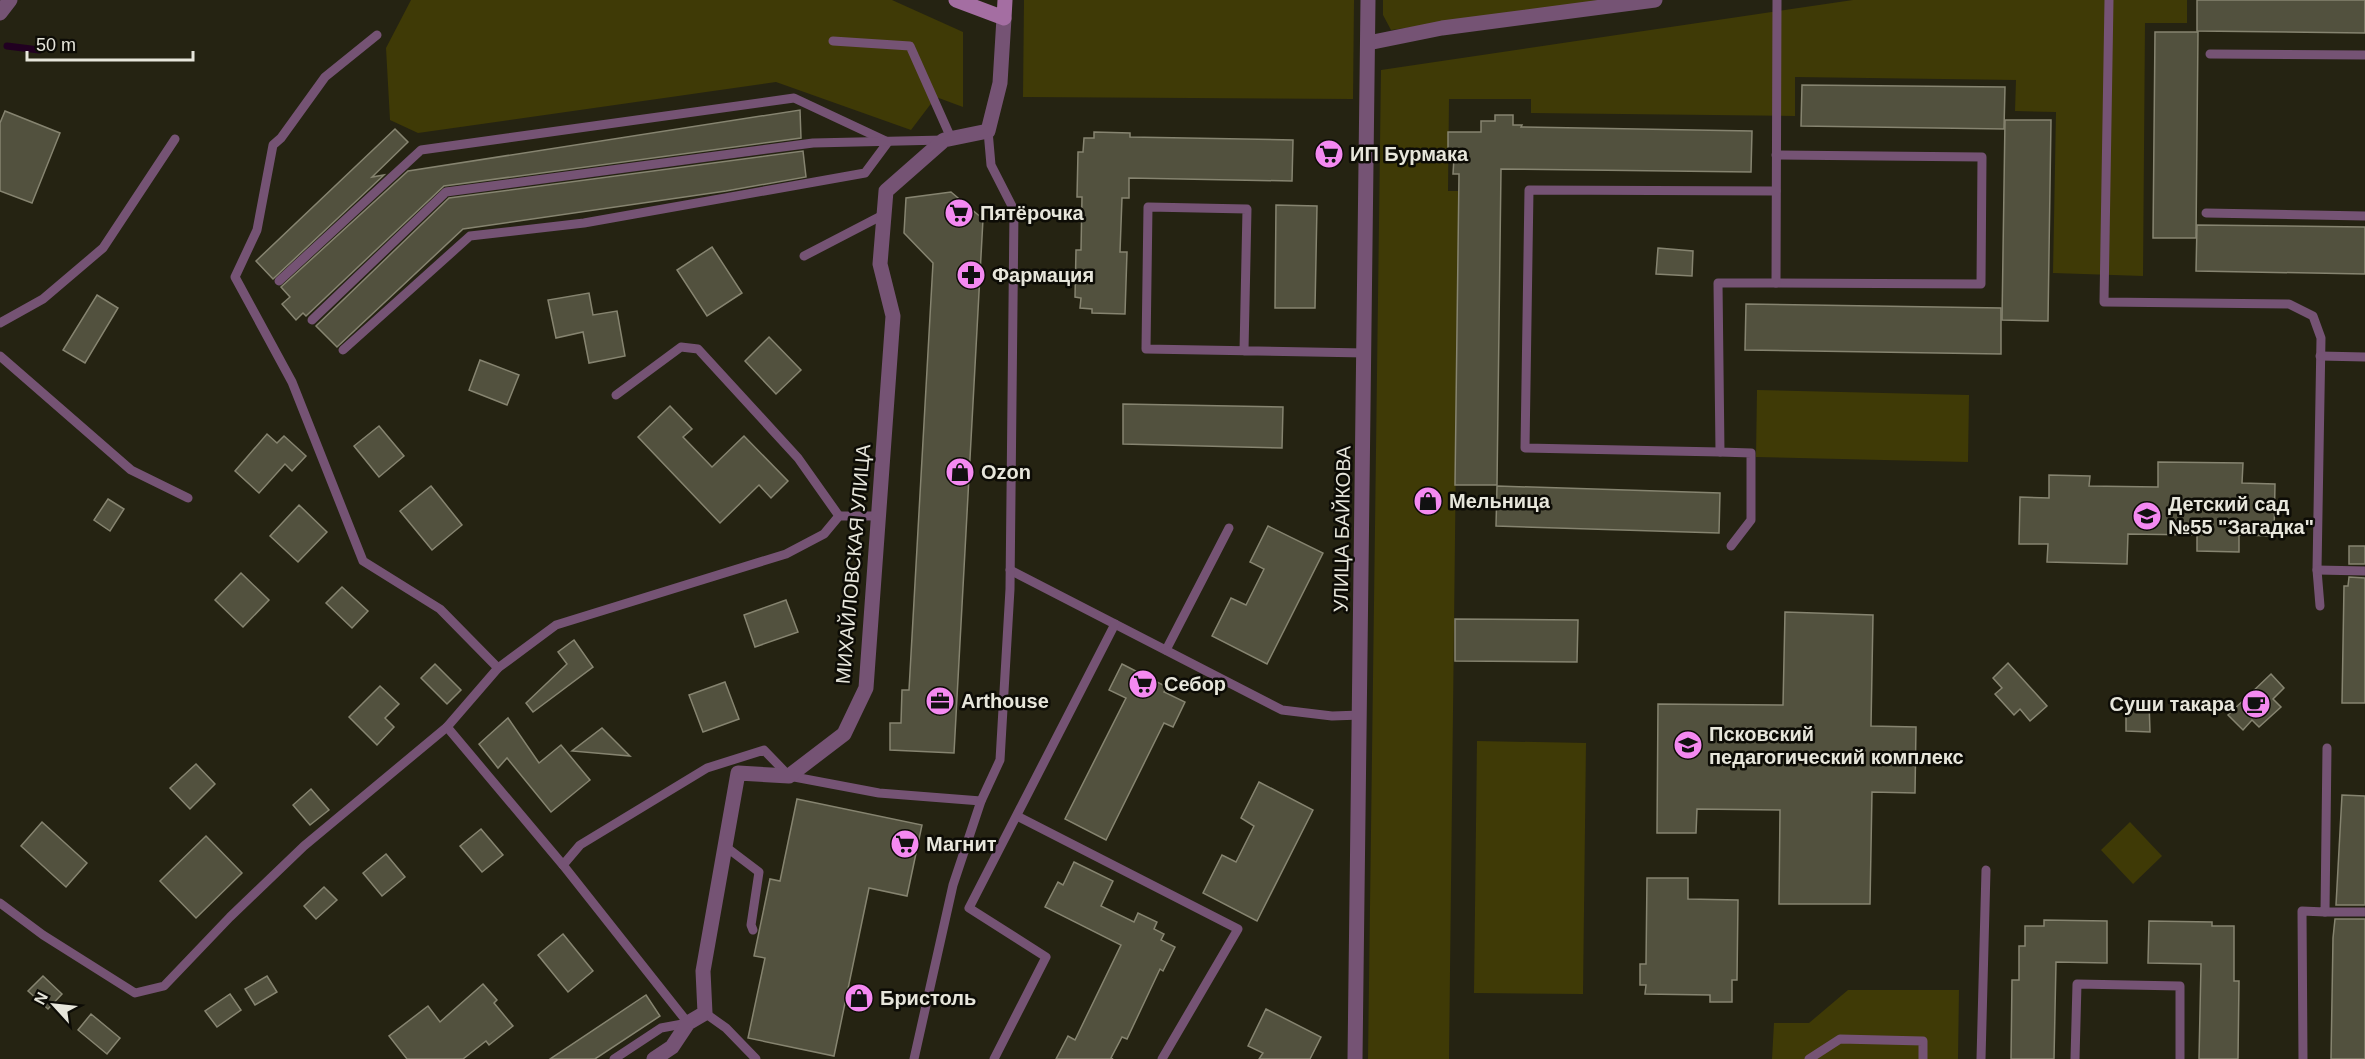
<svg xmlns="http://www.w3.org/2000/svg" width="2365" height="1059" viewBox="0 0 2365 1059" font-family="Helvetica,sans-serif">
<rect width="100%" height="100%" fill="#252312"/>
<g fill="#3f3a06">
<path d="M411,0H892L963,32V107L936,97L911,130L776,82L418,133L390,120L386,48Z"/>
<path d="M1024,0H1354L1353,99L1023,97Z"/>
<path d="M1383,0H1611L1391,30L1383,15Z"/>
<path d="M1853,0H2187V23H2145L2143,276L2053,273L2056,112L2015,111L2016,80L1795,77V116L1531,113V99H1449L1448,191H1459L1449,1059H1368L1381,70Z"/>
<path d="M1757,390L1969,395L1968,462L1756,457Z"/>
<path d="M1477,741L1586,743L1583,994L1474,993Z"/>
<path d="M2130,822L2162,856L2133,884L2101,850Z"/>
<path d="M1848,990H1959L1958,1059H1772L1774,1023H1809Z"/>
</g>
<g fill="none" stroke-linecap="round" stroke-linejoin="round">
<path stroke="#210021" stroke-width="7" d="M7,46L39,50"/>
</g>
<g fill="#52513e" stroke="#868470" stroke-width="1.5">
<path d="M2197,0H2365V33L2197,31Z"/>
<path d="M2155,32H2198L2196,238H2153Z"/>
<path d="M1802,85L2005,87L2004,129L1801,126Z"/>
<path d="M800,110L801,138L444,186L306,316L303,313L296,320L282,304L290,297L281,287L408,171Z"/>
<path d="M5,111L60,133L32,203L0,191V123Z"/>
<path d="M1495,115H1513V125H1522L1521,127L1752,131L1751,172L1501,169L1497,485H1455L1459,174H1453L1454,158L1448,157V132H1481V121H1495Z"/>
<path d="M2005,120H2051L2048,321L2002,320Z"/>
<path d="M395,129L408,142L372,177L384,175L273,279L256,261Z"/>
<path d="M1094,132L1130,133V137L1293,140L1292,181L1129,178V198H1122L1120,252H1127L1125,314L1092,313V309L1080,308L1081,298L1075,297L1076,250H1081L1082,197H1077L1078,152H1083L1084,138H1094Z"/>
<path d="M803,151L806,177L726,191L463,229L337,347L316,326L449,198Z"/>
<path d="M951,192L983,219L954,753L890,750V723H901L902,690H909L933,263L904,233L906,198Z"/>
<path d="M1276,205L1317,206L1315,308H1275Z"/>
<path d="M2197,225L2365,227V274L2196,271Z"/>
<path d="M712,247L742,293L707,316L677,270Z"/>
<path d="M1658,248L1693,251L1692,276L1656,274Z"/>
<path d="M589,293L593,315L617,311L625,356L589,363L583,332L556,338L548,300Z"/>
<path d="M97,295L118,308L85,363L63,350Z"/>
<path d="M1746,304L2001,308V354L1745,350Z"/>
<path d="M769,337L801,370L776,394L745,361Z"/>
<path d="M480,360L519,375L507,405L469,390Z"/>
<path d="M1123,404L1283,407L1282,448L1123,444Z"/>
<path d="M670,406L692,429L683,437L712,467L744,436L788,481L771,498L759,485L720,523L638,437Z"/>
<path d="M379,426L404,456L379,477L354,446Z"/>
<path d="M267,434L277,443L284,436L306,456L292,471L285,464L259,493L235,471Z"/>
<path d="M2158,462L2243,463L2242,483L2275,484L2274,536L2239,535V552L2197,551V535L2128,534L2127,564L2047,562L2048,544H2019L2020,497L2049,498V475L2090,476L2089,486L2158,487Z"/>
<path d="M431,486L462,525L432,550L400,511Z"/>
<path d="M1497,486L1720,493L1719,533L1496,526Z"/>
<path d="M108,499L124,509L110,531L94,520Z"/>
<path d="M299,505L327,532L298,562L270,536Z"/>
<path d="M1268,526L1323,553L1267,664L1212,636L1231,598L1246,605L1264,569L1250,562Z"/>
<rect x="2349" y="546" width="16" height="18"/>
<path d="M241,573L269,600L243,627L215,600Z"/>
<path d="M2349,577L2365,578V703H2342L2344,586H2348Z"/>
<path d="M342,587L368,611L352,628L326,603Z"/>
<path d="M786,600L798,632L755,647L744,615Z"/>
<path d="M1785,612L1873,615L1871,726L1916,727L1915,793L1872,792L1870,904H1779L1780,810L1697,809L1696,833H1657L1658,704L1783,705Z"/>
<path d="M1455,619L1578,620L1577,662L1455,661Z"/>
<path d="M574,640L593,667L533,712L526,703L567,664L558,652Z"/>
<path d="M2008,663L2047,706L2030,721L2020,709L2014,715L1995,694L2002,688L1993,678Z"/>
<path d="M435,664L461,690L447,704L421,678Z"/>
<path d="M1122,664L1167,687L1164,692L1185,702L1173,727L1164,723L1106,840L1065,819L1126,698L1109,690Z"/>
<path d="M2271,674L2284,688L2273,699L2281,707L2259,727L2252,720L2243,730L2228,715Z"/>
<path d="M725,682L739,719L703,732L689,695Z"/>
<path d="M380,686L399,704L385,718L394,727L377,745L349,717Z"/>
<path d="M2126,700L2149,701L2150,732L2126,731Z"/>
<path d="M508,718L539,763L561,745L590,780L551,812L507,758L498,768L479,744Z"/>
<path d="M602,728L630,756L572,751Z"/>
<path d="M196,764L215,784L190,809L170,788Z"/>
<path d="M1259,782L1313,810L1257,921L1203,893L1222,855L1236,862L1254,826L1241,818Z"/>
<path d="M311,789L329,810L310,825L293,805Z"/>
<path d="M2342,795L2365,796V905H2336Z"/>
<path d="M797,799L922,825L907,896L869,888L834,1056L748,1038L765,958L754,956L770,879L780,881Z"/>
<path d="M42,822L87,863L66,887L21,846Z"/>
<path d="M481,829L503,855L482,872L460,846Z"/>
<path d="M206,836L242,873L196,918L160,881Z"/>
<path d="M386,854L405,877L382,896L363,873Z"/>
<path d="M1074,862L1113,881L1101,906L1134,922L1138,913L1157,922L1154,929L1164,934L1161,940L1175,947L1163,971L1160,969L1127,1039L1122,1037L1111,1058L1113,1059H1056L1068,1036L1075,1040L1121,945L1045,907L1058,882L1063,885Z"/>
<path d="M1647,878H1688V899L1738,900L1737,980H1732V1002H1710V995L1645,994L1646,985H1640V964H1646Z"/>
<path d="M324,887L337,900L316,919L304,906Z"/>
<path d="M2335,919H2365V1059H2331L2333,938Z"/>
<path d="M2044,920L2107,921V963L2056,962L2054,1059H2011L2012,980H2019V946H2025V926H2044Z"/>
<path d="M2149,921L2212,922V926H2234V981H2239L2238,1059H2199L2201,964L2148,963Z"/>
<path d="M563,934L593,971L568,992L538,955Z"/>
<path d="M43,976L62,994L48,1009L28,991Z"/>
<path d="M267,976L277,992L255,1005L245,989Z"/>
<path d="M483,984L497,1000L494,1003L513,1026L489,1045L486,1041L463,1059H407L389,1036L428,1006L440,1022Z"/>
<path d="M230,994L241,1010L217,1027L205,1011Z"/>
<path d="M646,995L660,1016L595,1059H550Z"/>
<path d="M1266,1009L1321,1037L1310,1059H1259L1263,1053L1248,1046Z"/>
<path d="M91,1014L120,1038L107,1054L78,1030Z"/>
</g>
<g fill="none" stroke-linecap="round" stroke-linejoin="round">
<g stroke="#755374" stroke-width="9">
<path d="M2109,0L2104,302L2289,304L2313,316L2321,338L2317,570L2320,606"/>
<path d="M377,35L325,77L281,138L273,145L257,230L235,277L292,382L363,561L440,609L498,668"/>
<path d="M833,41L910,46L951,138"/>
<path d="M2210,54L2365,55"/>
<path d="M2206,213L2365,216"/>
<path d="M804,256L883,215"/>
<path d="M279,281L421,150L794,98L888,142L865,173L584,223L470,236L343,350"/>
<path d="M1776,283L1981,284L1982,157L1776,155"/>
<path d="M312,320L446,192L813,143L944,140"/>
<path d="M0,323L43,299L103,248L175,139"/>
<path d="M1244,351L1247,209L1148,207L1146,349L1365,353"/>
<path d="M0,356L131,470L188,498"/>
<path d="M2320,356L2365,357"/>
<path d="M616,395L681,347L698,349L798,458L839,516"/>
<path d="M1720,452L1525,448L1529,190L1776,191"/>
<path d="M1731,546L1751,520V453L1720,452L1718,283H1776L1777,0"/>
<path d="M1010,570L1282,710L1332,716L1361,715"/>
<path d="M2317,570L2365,571"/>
<path d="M1166,650L1229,528"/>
<path d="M447,727L563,865L688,1023L661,1028L614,1059"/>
<path d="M1017,816L1238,929L1162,1059"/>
<path d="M726,847L759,872L751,925L753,930"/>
<path d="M563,865L580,845L707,768L764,750L789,776L879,793L981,801"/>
<path d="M0,903L43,935L135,993L164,986L230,917L304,846L447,727L498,668L556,625L786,554L824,534L839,516H878"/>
<path d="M2325,912H2365"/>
<path d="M705,1013L726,1028L756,1059"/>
<path d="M914,1059L953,885L981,801L1000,760L1010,589L1014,210L991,165L988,131"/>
<path d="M994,1059L1046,957L969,908L1115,624"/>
<path d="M1809,1059L1840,1039L1923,1041V1059"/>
<path d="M1981,1059L1986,870"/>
<path d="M2075,1059L2077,984L2180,986V1059"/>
<path d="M2303,1059L2302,911L2325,912L2327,748"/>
</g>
<g stroke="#755374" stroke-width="15">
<path d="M0,13L10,0"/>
<path d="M1368,43L1442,28L1655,0"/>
<path d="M654,1059L672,1047L688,1023L705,1013L703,971L738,773L789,776L844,734L866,688L893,316L880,264L886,191L944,140L988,131L1000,83L1004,18"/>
<path d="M1355,1059L1368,0"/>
</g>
<path stroke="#a46ea2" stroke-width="15" d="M956,0L1004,18L1005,0"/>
</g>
<defs>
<g id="supermarket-disc" transform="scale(1.5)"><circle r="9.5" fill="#f489f1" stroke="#0d0c06"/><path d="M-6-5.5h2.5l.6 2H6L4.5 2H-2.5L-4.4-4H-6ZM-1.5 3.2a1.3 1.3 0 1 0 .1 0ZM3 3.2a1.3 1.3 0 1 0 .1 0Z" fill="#111"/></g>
<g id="pharmacy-disc" transform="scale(1.5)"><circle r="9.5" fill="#f489f1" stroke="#0d0c06"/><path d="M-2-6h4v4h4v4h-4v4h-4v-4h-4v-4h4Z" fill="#111"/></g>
<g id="shop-disc" transform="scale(1.5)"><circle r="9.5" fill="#f489f1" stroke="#0d0c06"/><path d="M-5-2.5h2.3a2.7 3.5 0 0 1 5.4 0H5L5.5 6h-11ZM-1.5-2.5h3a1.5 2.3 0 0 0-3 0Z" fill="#111"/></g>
<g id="school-disc" transform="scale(1.5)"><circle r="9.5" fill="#f489f1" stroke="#0d0c06"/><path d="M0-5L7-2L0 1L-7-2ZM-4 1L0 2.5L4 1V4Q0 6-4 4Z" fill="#111"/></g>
<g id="office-disc" transform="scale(1.5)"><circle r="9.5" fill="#f489f1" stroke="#0d0c06"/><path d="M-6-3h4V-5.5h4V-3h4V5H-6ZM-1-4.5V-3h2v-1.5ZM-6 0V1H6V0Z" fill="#111"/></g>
<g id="cafe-disc" transform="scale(1.5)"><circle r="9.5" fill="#f489f1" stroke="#0d0c06"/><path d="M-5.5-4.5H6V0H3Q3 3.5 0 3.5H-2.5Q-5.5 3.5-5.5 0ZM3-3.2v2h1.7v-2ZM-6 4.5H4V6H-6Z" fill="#111"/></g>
</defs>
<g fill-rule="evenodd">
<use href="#supermarket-disc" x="1329" y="154"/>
<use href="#supermarket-disc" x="959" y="213"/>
<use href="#pharmacy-disc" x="971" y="275"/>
<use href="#shop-disc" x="960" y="472"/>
<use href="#shop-disc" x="1428" y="501"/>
<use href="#school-disc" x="2147" y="516"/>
<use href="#supermarket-disc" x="1143" y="684"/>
<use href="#office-disc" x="940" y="701"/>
<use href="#cafe-disc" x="2256" y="704"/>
<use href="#school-disc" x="1688" y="745"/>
<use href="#supermarket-disc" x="905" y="844"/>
<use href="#shop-disc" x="859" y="998"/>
</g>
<g text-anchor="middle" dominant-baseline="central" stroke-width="5" stroke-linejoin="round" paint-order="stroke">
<g font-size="20" font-weight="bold" fill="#e7e6db" stroke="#0d0c06" text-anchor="start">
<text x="1350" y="154">ИП Бурмака</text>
<text x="980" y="213">Пятёрочка</text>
<text x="992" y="275">Фармация</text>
<text x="981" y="472">Ozon</text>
<text x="1449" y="501">Мельница</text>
<text x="2168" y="504">Детский сад<tspan x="2168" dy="23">№55 "Загадка"</tspan></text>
<text x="1164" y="684">Себор</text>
<text x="961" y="701">Arthouse</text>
<text x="2235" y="704" text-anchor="end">Суши такара</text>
<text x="1709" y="734">Псковский<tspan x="1709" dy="23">педагогический комплекс</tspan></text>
<text x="926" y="844">Магнит</text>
<text x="880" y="998">Бристоль</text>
</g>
<g font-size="20" fill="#e7e6db" stroke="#0d0c06">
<text transform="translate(1342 529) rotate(-89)">УЛИЦА БАЙКОВА</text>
<text transform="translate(853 564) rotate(-85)">МИХАЙЛОВСКАЯ УЛИЦА</text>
</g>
</g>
<g transform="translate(54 1005) rotate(297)" stroke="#0d0c06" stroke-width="4.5" paint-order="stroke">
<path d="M0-4.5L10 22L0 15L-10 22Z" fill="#e7e6db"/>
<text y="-9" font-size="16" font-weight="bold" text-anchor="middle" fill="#e7e6db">N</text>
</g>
<path d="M27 51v9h166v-9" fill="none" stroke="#e7e6db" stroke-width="3"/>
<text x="36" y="51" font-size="18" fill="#e7e6db" stroke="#0d0c06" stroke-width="4.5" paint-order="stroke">50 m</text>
</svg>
